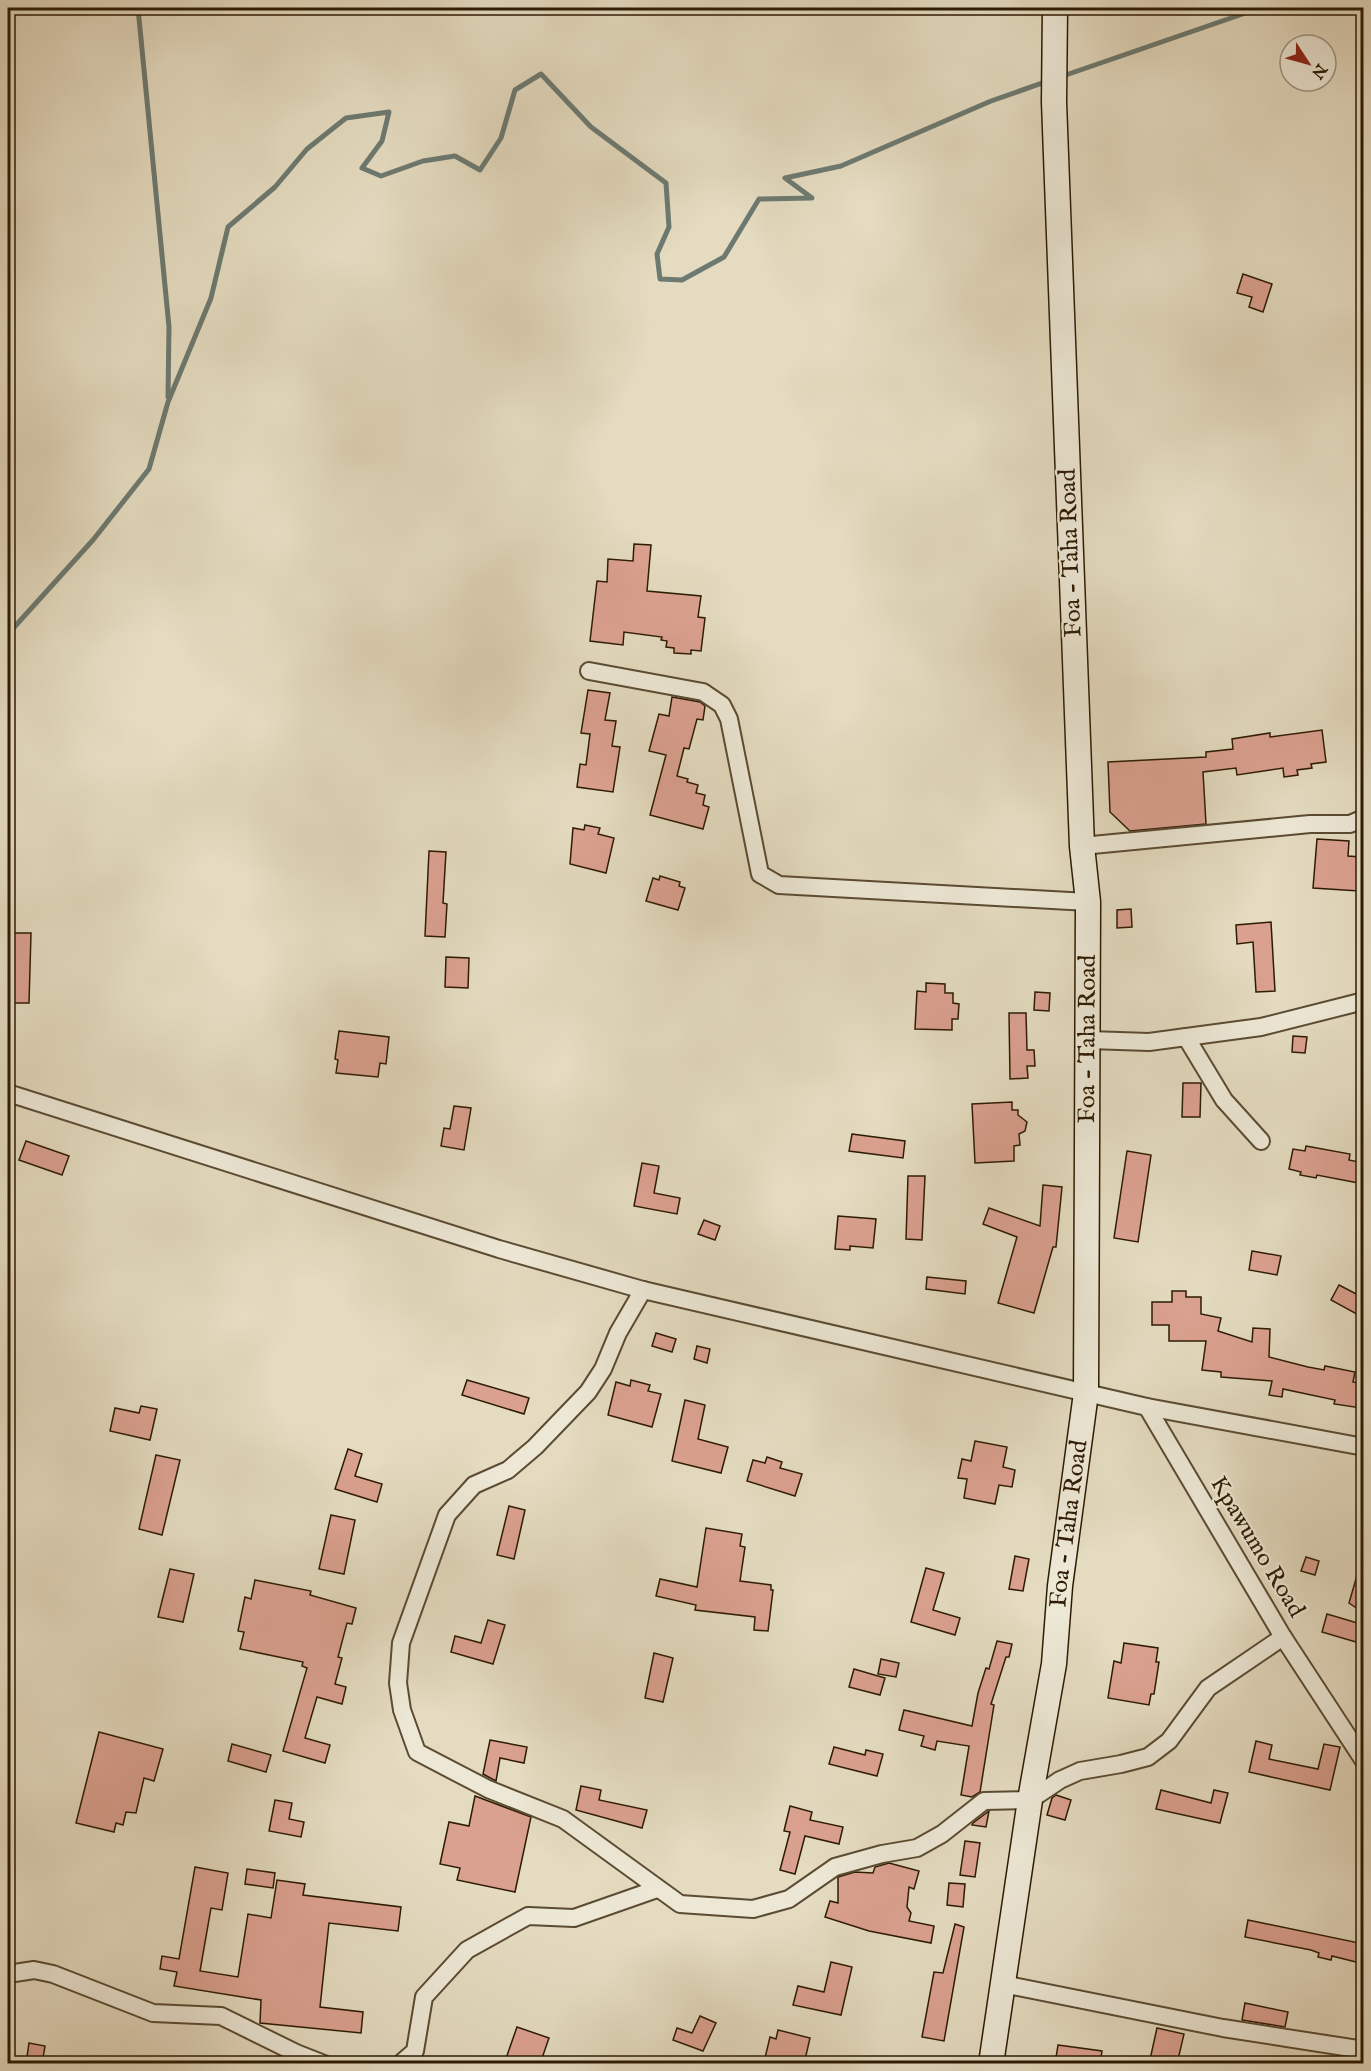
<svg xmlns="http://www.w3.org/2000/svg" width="1371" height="2071" viewBox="0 0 1371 2071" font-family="'IM FELL English',serif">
<rect width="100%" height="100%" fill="#e4dbc0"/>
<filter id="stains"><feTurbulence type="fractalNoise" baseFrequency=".00333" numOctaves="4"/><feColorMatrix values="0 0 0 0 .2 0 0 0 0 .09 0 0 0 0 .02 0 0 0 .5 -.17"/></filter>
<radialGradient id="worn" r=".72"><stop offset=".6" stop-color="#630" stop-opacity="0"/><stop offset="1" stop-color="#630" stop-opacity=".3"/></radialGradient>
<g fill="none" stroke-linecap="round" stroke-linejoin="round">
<g stroke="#6d7a71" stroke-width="5">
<path d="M138,8L169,327L168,397"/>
<path d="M1060,77L1260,8"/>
<path d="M8,634L93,540L149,469L168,402L211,298L228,227L275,187L307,149L346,118L389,112L382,141L362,168L381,176L423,161L455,156L480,170L501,138L515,90L541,74L591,127L666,183L669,227L657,254L660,279L682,280L724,257L759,199L812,198L785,178L841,166L991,101L1048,81"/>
</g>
</g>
<g fill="#dba190" stroke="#2d1b03" stroke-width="1.5">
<path d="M1243,274L1272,284L1263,312L1249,307L1252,297L1237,293Z"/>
<path d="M634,544L651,545L647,591L701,596L698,617L705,618L701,651L691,650V654L674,653V648L666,647L667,641L661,640L662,637L624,632L623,645L590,641L597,581L607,582L608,559L633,561Z"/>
<path d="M588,690L610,693L605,720L616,721L612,746L620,747L613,792L577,787L580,764L586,765L590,734L581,733Z"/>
<path d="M672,697L700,702L705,706L703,720L697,719L689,749L684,748L677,776L688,779L687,782L698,785L696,793L705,795L703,805L709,807L703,829L650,815L666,755L649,751L659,714L669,716Z"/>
<path d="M1322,730L1326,762L1311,764L1312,768L1297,770L1298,775L1284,777L1283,768L1237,775L1236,768L1203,772L1206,824L1130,831L1110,812L1108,762L1206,757V752L1233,749L1232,739L1270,733V737Z"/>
<path d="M585,825L600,828L598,834L614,838L606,873L570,864L573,828L584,830Z"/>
<path d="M1317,839L1349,841L1348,856L1361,857L1359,891L1313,888Z"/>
<path d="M429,851L446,852L443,903L447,904L445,937L425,936Z"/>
<path d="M660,876L680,882L679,886L685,888L678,910L646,901L653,878L659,880Z"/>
<path d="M1131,909L1132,927L1117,928V910Z"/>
<path d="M1271,922L1275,991L1256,992L1253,942L1237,944L1236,925Z"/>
<path d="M8,933H31L29,1003H11L13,950H8Z"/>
<path d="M446,957L469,958L468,988L445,987Z"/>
<path d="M926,983L945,984V993H953V1003L959,1004L958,1019H952V1030L915,1029L917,991L926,992Z"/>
<path d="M1035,992L1050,993L1049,1011L1034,1010Z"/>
<path d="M1009,1013H1026L1027,1050H1034L1035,1066H1027L1028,1078L1010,1079Z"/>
<path d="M339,1031L389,1037L386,1064L380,1063L378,1077L336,1073L338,1060L335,1059Z"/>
<path d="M1293,1036L1307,1037L1305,1053L1292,1052Z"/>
<path d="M1183,1083H1201L1200,1117H1182Z"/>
<path d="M1012,1102V1110H1018V1115L1027,1122L1025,1131L1019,1134L1020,1145L1014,1146V1161L975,1163L972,1104Z"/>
<path d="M454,1106L471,1108L464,1150L441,1146L444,1128L450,1129Z"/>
<path d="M852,1134L905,1141L903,1158L849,1151Z"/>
<path d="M26,1141L69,1156L62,1175L19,1160Z"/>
<path d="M1306,1146L1350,1154L1349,1160L1364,1163V1184L1317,1175L1316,1178L1300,1175L1301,1172L1289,1169L1293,1149L1305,1151Z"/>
<path d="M1127,1151L1151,1155L1138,1242L1114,1238Z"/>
<path d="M642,1163L659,1166L654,1193L680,1198L677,1214L634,1206Z"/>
<path d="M908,1176H925L922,1240L906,1239Z"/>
<path d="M1043,1185L1062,1187L1056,1247H1053L1034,1313L998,1303L1017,1237L983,1224L989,1208L1040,1226Z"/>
<path d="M838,1216L876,1219L873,1248L850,1246V1250L835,1249Z"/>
<path d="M704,1220L720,1226L715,1240L698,1234Z"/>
<path d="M1252,1251L1281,1256L1277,1275L1249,1270Z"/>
<path d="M927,1277L966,1281L965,1294L926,1289Z"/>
<path d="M1339,1285L1364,1298V1318L1331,1300Z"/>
<path d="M1172,1291H1186V1297H1201V1314L1221,1318L1218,1331L1252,1342L1253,1328L1270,1329L1269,1357L1308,1367L1324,1370L1325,1366L1355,1372L1353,1382L1364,1384L1361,1408L1334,1404L1335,1400L1283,1389L1282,1397L1269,1395L1272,1381L1221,1377V1372L1202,1370L1206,1341H1169V1325H1152V1302H1172Z"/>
<path d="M656,1333L676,1339L672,1352L652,1346Z"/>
<path d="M697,1346L710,1349L707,1363L694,1359Z"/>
<path d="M467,1380L529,1398L524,1414L462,1395Z"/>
<path d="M631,1380L650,1385L648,1391L661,1394L652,1427L608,1415L616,1382L630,1386Z"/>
<path d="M685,1400L705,1405L698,1439L728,1447L721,1473L672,1461Z"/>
<path d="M141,1406L157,1409L150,1440L110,1431L115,1408L139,1413Z"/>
<path d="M975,1441L1007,1447L1003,1467L1015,1470L1012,1487L999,1485L995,1504L964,1498L967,1479L958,1478L962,1459L971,1461Z"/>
<path d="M348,1449L362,1454L355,1476L382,1484L377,1502L335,1489Z"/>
<path d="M156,1455L180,1460L162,1535L139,1529Z"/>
<path d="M767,1457L782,1462L780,1468L802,1474L795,1496L747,1481L753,1460L765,1463Z"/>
<path d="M509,1506L525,1510L514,1559L497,1555Z"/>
<path d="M331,1515L355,1520L344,1574L319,1569Z"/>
<path d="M706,1528L742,1534L740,1546L745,1547L740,1581L771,1585V1590H773L768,1631L754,1630L755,1617L695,1610L696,1605L656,1596L660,1579L697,1587Z"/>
<path d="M1015,1556L1029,1559L1023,1591L1009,1589Z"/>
<path d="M1306,1557L1319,1561L1315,1575L1301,1571Z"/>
<path d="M1360,1565H1364V1613L1349,1603Z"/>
<path d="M926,1568L944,1573L933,1610L960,1618L955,1635L911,1622Z"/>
<path d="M170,1569L194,1574L183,1622L158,1617Z"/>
<path d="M255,1580L311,1591L310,1595L356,1608L352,1624L347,1623L338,1657L342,1658L335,1684L346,1687L342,1704L317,1697L305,1738L330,1745L325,1763L283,1751L307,1668L302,1666L303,1662L240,1649L244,1632L238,1631L245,1597L251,1599Z"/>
<path d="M1327,1614L1361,1624L1356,1642L1322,1632Z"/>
<path d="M488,1620L505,1625L493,1664L451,1652L455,1636L481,1643Z"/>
<path d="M997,1641L1012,1644L1009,1657H1006L991,1704L994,1705L980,1792L972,1797L961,1795L969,1746L937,1741L935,1750L921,1746L924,1736L899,1730L904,1710L972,1726L978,1693L986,1668L989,1669Z"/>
<path d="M1124,1643L1158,1648L1156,1662H1159L1154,1694H1151L1149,1705L1108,1698L1114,1661L1121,1663Z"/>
<path d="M654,1653L673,1658L663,1702L645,1698Z"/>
<path d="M881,1659L899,1663L896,1677L878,1674Z"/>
<path d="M854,1669L885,1678L880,1695L849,1687Z"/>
<path d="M99,1732L163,1749L154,1781L144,1778L136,1813L126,1812L123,1825L116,1823L114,1832L76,1823Z"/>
<path d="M490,1740L527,1747L524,1763L500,1758L496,1781L483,1774Z"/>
<path d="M1256,1741L1272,1745L1269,1759L1318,1769L1324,1744L1340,1747L1330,1790L1249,1772Z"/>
<path d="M232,1744L271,1755L266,1772L228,1761Z"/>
<path d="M834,1747L865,1755L866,1750L883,1754L877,1776L829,1764Z"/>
<path d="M581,1786L601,1790L599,1800L647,1810L642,1828L576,1810Z"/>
<path d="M1161,1790L1211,1803L1214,1790L1228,1793L1220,1823L1156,1809Z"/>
<path d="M1056,1795L1071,1800L1065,1820L1047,1815L1052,1798Z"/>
<path d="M475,1796L531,1817L515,1892L457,1880L460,1868L440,1864L449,1822L469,1826Z"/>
<path d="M275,1800L292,1803L289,1819L304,1822L301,1837L269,1831Z"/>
<path d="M790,1806L812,1812L810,1820L843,1827L839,1844L805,1836L795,1874L780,1870L790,1832L784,1831Z"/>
<path d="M989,1811L986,1827L972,1825L973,1823Z"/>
<path d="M965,1841L980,1843L975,1877L960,1875Z"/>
<path d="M889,1863L919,1871L914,1889L909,1887L907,1907L911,1913L909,1921L934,1926L931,1943L869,1931L825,1917L830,1901L838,1903V1877L855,1872L873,1873L875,1867Z"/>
<path d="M195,1867L228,1873L222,1910L211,1908L200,1971L238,1977L248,1914L271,1918L277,1880L305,1884L303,1895L401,1907L398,1931L329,1923L320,2007L363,2012L361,2033L260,2023L261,2000L174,1986L177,1972L160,1969L162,1956L179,1959Z"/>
<path d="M247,1869L275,1873L273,1888L245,1884Z"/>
<path d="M949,1883L965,1884L963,1907L947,1905Z"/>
<path d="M1248,1920L1364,1944V1964L1332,1956L1331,1960L1318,1957L1319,1953L1311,1950L1245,1937Z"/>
<path d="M955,1924L964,1927L944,2041L922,2037L934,1972L943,1973Z"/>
<path d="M831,1962L852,1967L841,2015L793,2005L798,1986L824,1992Z"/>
<path d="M1245,2003L1288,2012L1285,2027L1242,2020Z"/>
<path d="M700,2016L716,2023L703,2051L673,2040L677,2028L692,2033Z"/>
<path d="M517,2027L549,2038L540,2064H504Z"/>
<path d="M1157,2028L1184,2034L1177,2064H1149Z"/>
<path d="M778,2030L810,2038L804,2064H770L771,2059L765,2058L770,2037L776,2039Z"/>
<path d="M29,2043L45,2046L42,2064H26Z"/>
<path d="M1058,2045L1102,2051L1100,2064H1055Z"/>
</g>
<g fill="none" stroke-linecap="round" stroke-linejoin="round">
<g stroke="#5b4b32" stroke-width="20">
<g id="street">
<path d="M589,671L703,692L722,705L729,719L760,874L779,885L1088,902"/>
<path d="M1082,846L1310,824H1350L1364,818"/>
<path d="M1186,1037L1224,1100L1261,1141"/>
<path d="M1089,1040L1149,1042L1261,1027L1364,1001"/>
<path d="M8,1093L499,1249L643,1290L1147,1407L1283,1637L1364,1761"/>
<path d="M643,1290L618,1333L603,1369L588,1392L535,1447L508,1470L474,1485L447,1515L401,1643L398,1683L402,1710L417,1752L488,1789L563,1819L680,1904L753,1909L789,1899L835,1867L882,1854L917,1848L942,1834L984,1801L1030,1800L1060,1780L1080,1771L1121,1764L1148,1757L1169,1741L1208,1688L1283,1637"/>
<path d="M1147,1407L1364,1447"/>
<path d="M8,1974L34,1970L53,1974L153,2013L221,2016L296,2053L324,2064"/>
<path d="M1003,1984L1223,2028L1364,2050"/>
<path d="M400,2064L415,2051L424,1997L467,1950L528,1916L574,1918L657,1889"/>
</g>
</g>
<g stroke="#2d1b03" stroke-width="27">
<g id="secondary">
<path id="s1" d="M991,2064L1030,1800L1054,1664L1060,1586L1086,1393L1088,902L1082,846L1054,102L1055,8"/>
</g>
</g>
<use href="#street" stroke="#ede8d6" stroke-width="16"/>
<use href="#secondary" stroke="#ede8d6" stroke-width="24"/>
</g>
<g text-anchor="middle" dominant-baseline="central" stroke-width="4.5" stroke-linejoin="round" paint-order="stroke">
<g font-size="24" fill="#2d1b03" stroke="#ede8d6">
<text transform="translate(1071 553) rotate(-92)">Foa - Taha Road</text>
<text stroke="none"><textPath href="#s1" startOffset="1032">Foa - Taha Road</textPath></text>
<text stroke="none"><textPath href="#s1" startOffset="546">Foa - Taha Road</textPath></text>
<text transform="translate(1257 1547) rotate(59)">Kpawumo Road</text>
</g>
</g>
<rect width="1371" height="2071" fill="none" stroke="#e4dbc0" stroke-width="30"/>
<rect x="9" y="9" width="1353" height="2053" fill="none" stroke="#2d1b03" stroke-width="3"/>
<rect x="15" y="15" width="1341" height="2041" fill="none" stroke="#2d1b03" stroke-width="1.5"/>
<g transform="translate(1308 63) rotate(126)"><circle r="28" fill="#ede8d6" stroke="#a09682" stroke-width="1.5"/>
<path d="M0-4.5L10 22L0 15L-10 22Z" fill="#8f2418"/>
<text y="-9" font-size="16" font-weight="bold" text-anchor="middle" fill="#2d1b03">N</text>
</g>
<rect width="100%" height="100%" filter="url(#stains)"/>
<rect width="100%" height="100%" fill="url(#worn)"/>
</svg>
